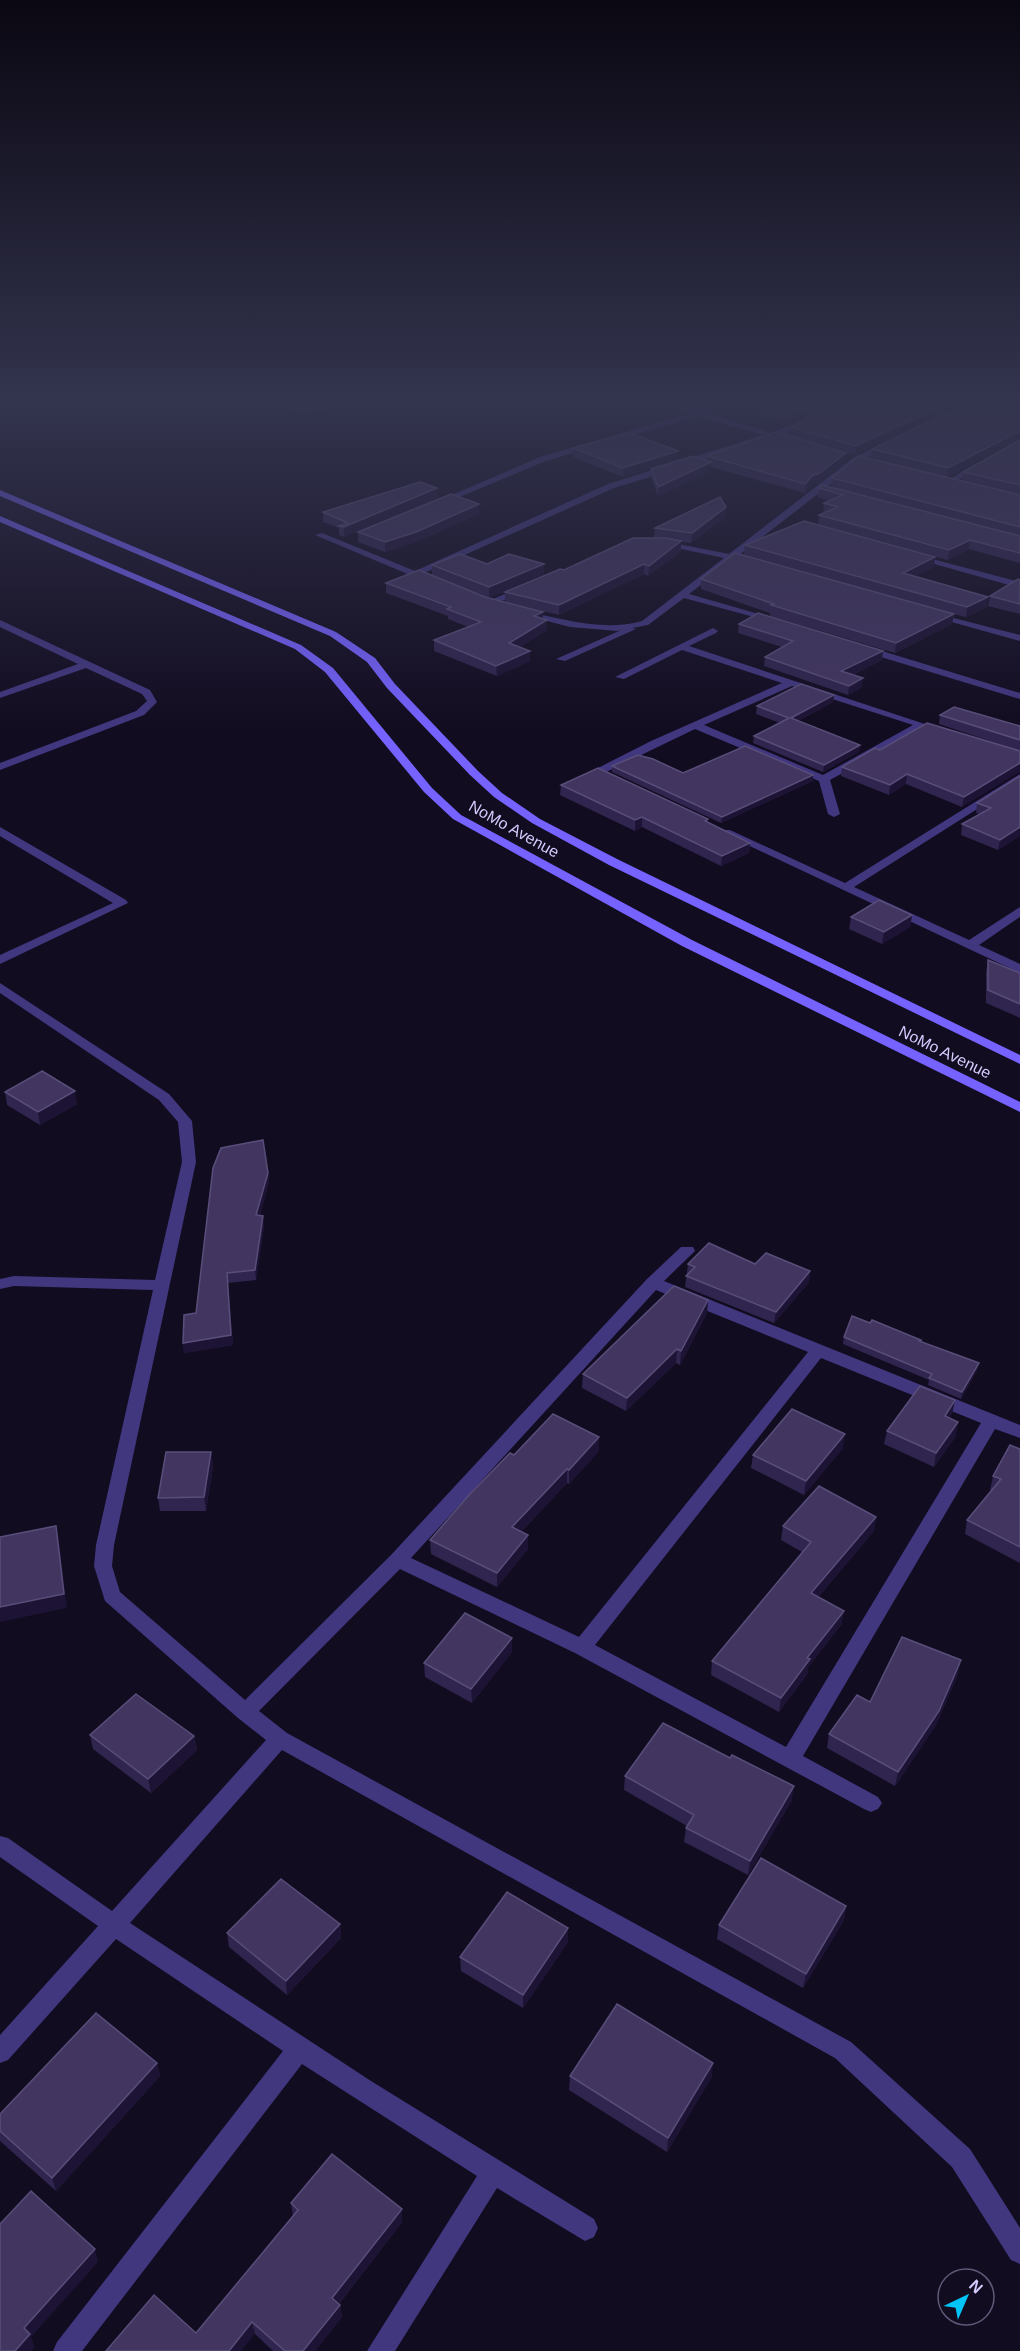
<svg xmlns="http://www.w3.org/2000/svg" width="1020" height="2351" viewBox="0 0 1020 2351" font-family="Helvetica,sans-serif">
<rect width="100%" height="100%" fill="#120c20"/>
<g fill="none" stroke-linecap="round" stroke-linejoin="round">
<path fill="#41377f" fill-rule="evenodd" d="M628,627L636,629L565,661L556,659Z"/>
<g fill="#41377f" fill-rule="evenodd">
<path d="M652,400C669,399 686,412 700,410C713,409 723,400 738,400L707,413L771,433L851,400H861L777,438L614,488L422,574L434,580L429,583L315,535L322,533L415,571L608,484L763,435L699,416L546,461L440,505L433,503L540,457L691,413Z"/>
<path d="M886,442L893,444L859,462L738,556L742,558L740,560H733L689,594L776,619V623L684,598L648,625L617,631L570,627L520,614L525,611C563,619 603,632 642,621L724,558L658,544V540L729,554L853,458Z"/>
<path d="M977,463L984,465L952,484L945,482Z"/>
<path d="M913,554L1020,582V588L913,558Z"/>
<path d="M523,586L526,587V591L492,605L484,603Z"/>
<path d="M930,612L1020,635V641L930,616Z"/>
<path d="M0,620L150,690L157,702L144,715L0,770V763L136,711L147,701L142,694L86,668L0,698V692L78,664L0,627Z"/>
<path d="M713,628L718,631L716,633L689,646L946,731L941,734L923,729L830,780L840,814L834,817L828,814L819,781L695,729L602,774H594V770L651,741L782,683L682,650L624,679L615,677ZM792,686L913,725L823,775L704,725Z"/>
<path d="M861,647H869L1020,693V699L861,651Z"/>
<path d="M1020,774V782L854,887L969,940L1020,907V917L979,945L1020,964V973L720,832L722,830H730L845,883Z"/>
<path d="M0,827L126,900L128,903L0,964V955L113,903L0,836Z"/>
<path d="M0,983L169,1094L192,1121L196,1162L114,1545L112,1566L120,1592L245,1700L391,1555L647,1279L681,1247H693L695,1251L664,1281L1020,1425V1438L995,1429L803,1756L878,1797L882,1803L878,1809L871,1812L864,1809L575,1653L400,1569L259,1711L287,1733L851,2042L970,2149L1020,2228V2264L1011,2260L952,2167L835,2058L282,1750L130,1923L371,2081L594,2219L598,2228L594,2237L585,2241L497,2188L395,2351H367L477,2176L302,2064L82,2351H53L57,2342L283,2051L116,1939L8,2060L0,2063V2035L98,1926L0,1857V1836L8,1838L112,1911L266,1740L238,1718L105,1601L94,1566L96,1545L153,1290L14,1286L0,1289V1279L14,1276L155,1280L182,1162L178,1122L159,1100L0,993ZM656,1290L808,1352L579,1637L411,1558ZM821,1358L981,1423L786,1747L595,1645Z"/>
</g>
<g fill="#7562ff" fill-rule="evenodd">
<path d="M0,490L336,632L375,658L395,684L478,771L502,793L540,819L617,859L1020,1055V1064L609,865L532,823L494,797L470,775L387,688L367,662L330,636L0,496Z"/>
<path d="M0,516L301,645L333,668L432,788L461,815L692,940L1020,1102V1112L682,946L453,819L424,792L325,672L295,649L0,522Z"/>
</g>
</g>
<g fill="#30254e">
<path d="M261,400H362L310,415L291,411Z"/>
<path d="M770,400H846L789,423L755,414L756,405Z"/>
<path d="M848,400H971L855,455L790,436L791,427L805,422L806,418Z"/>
<path d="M1020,439L947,477L962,481L963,472L1020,440V563L969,549L948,560L818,524L819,515L823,513L824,503L830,501L818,497L819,488L831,487L832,478L928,473L871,458L872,449Z"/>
<path d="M573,448L678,460L623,477L573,457Z"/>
<path d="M707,456L845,462L817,484H812L805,493L710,467V472L658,496L651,478V469L707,461Z"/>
<path d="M438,498L344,537L339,535V528L323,522V512Z"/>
<path d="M479,504V514L416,542L385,552L358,542V532Z"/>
<path d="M726,507V517L691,543L681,542V551L648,576L644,574L559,615L517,605L543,619L547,620V630L520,647L530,651V661L497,676L434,651V640L468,627L448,619V616L386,593V583L485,597L505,602V592L564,570L659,538H654L655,528Z"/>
<path d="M745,545L934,567L915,576L987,607L966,617L954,614L952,624L895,653L770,616V613L701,589V579L744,555Z"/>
<path d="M487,564H544V574L489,598L432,575V565Z"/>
<path d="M1020,580V614L988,606L990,596Z"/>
<path d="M739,624L882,660L852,675L862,687L848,695L764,666L765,657L782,647L738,633Z"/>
<path d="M834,695L833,702L798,721L860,745L859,752L823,772L753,743L754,736L780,723L756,714L757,706Z"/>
<path d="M940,715L1020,726V751L939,724Z"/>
<path d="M880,750L1020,751L962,807L906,784L889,795L841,776L842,767Z"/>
<path d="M612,766L683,773L813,775V781L721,823L612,772Z"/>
<path d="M1020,776V836L998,850L961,835L962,824L980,814L976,813L977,803Z"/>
<path d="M561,785L708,819V822L750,843L749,853L721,866L642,827L635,831L560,795Z"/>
<path d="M912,915L910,927L882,944L849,929L851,917Z"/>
<path d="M988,960L1020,973V1018L986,1003V972Z"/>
<path d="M5,1092L77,1104L40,1125L7,1105Z"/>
<path d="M268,1173L269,1182L260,1215L264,1226L256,1280L228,1283L233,1345L184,1353L183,1343Z"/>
<path d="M688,1264H755L810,1271L809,1282L774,1323L685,1287Z"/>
<path d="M708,1300L707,1313L680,1365L676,1363L626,1411L582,1388L583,1374Z"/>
<path d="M870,1323L921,1340L920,1342L979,1363L977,1370L961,1399L928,1385L929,1380L843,1344L844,1337Z"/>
<path d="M955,1400L952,1414L949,1418L956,1436L934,1467L884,1444L887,1431Z"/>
<path d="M599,1437V1451L569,1484L567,1483L521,1532L528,1549L497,1587L431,1554L430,1540L514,1455Z"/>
<path d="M843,1448L804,1495L751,1468L753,1455Z"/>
<path d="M1020,1449V1563L965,1534L967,1520L992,1490H990L993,1476Z"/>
<path d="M211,1452L213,1466L206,1511H160L158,1498Z"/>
<path d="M876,1517L874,1531L818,1597L844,1611L841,1625L808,1667V1673L779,1712L711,1675L712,1661L802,1552L781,1540L783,1526Z"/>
<path d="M512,1652L472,1703L425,1677L424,1663Z"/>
<path d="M958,1674L936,1725L895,1786L827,1748L829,1734Z"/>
<path d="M90,1735L194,1736L197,1750L151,1793L93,1749Z"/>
<path d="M625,1776L792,1800L748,1875L684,1842L686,1828L687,1826L624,1790Z"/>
<path d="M846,1906L844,1920L803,1988L717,1939L719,1925Z"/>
<path d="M340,1924L341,1938L287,1995L229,1947L227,1933Z"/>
<path d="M568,1928V1942L523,2008L461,1971L460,1957Z"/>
<path d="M157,2063L160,2076L56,2191L0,2141V2114Z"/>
<path d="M570,2076H712L667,2152L569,2090Z"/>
<path d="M291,2203L402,2209V2222L339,2304L340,2305L342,2317L315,2351H273L255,2334L196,2333L293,2216Z"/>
</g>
<g fill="#1d1334">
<path d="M331,400H362L310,415L309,406Z"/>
<path d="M825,400H846L789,423L790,414Z"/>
<path d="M954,400H971L855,455L856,446Z"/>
<path d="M1020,431V439L947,478L948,468Z"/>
<path d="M678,451V460L623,477V468Z"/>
<path d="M846,453L845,462L817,484H812L805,493V484L813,475Z"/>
<path d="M711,462L710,472L658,496V487Z"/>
<path d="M437,488L438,498L344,537V527Z"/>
<path d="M479,504V514L416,542L385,552V542Z"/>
<path d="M726,507V517L691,543L692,533Z"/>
<path d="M970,540L969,549L948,560L949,550Z"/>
<path d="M681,541V551L648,576L649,566Z"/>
<path d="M935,557L934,567L902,583L903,573Z"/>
<path d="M544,564V574L489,598V587Z"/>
<path d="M644,564V574L559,615V605Z"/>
<path d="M988,597L987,607L966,617L967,607Z"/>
<path d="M543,612V622L534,616Z"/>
<path d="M954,614L952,624L895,653L896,643Z"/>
<path d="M547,620V630L509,654V643Z"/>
<path d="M530,651V661L497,676L496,666Z"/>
<path d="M883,651L882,660L840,681L841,671Z"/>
<path d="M863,678L862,687L848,695L849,686Z"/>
<path d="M834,695L833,702L790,725L791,718Z"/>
<path d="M860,745L859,752L823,772L824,765Z"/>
<path d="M1020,763V772L962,807L964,797Z"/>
<path d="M907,774L906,784L889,795L890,785Z"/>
<path d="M813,775V781L721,823L722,817Z"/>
<path d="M642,817V827L635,831V820Z"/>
<path d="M1020,827V836L998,850L1000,840Z"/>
<path d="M750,843L749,853L721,866L722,856Z"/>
<path d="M912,915L910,927L882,944L884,932Z"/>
<path d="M75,1091L77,1104L40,1125L38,1112Z"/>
<path d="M268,1173L269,1182L257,1225L256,1215Z"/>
<path d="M263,1216L264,1226L256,1280L255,1270Z"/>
<path d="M810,1271L809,1282L774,1323L776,1312Z"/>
<path d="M227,1273L233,1345L184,1353L183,1343Z"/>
<path d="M708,1300L707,1313L680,1365L681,1351Z"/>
<path d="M677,1349L676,1363L626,1411L627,1398Z"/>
<path d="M979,1363L977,1370L961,1399L962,1392Z"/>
<path d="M955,1400L952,1414L942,1430L945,1416Z"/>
<path d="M958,1422L956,1436L934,1467L936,1453Z"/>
<path d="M845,1434L843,1448L804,1495L806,1481Z"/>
<path d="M599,1437V1451L569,1484V1470Z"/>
<path d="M211,1452L213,1466L206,1511L204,1497Z"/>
<path d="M567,1469V1483L512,1541V1527Z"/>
<path d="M876,1517L874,1531L809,1607L811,1593Z"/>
<path d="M56,1526L59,1540L67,1608L0,1622V1607Z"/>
<path d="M528,1535V1549L497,1587V1573Z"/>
<path d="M844,1611L841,1625L808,1667V1673L779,1712L781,1698L807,1658Z"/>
<path d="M512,1638V1652L472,1703L471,1689Z"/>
<path d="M961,1660L958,1674L936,1725L895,1786L898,1772Z"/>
<path d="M194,1736L197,1750L151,1793L148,1779Z"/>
<path d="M794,1786L792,1800L748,1875L750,1861Z"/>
<path d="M846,1906L844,1920L803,1988L806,1974Z"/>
<path d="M340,1924L341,1938L287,1995L286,1981Z"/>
<path d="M568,1928V1942L523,2008V1995Z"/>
<path d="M157,2063L160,2076L56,2191L52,2178Z"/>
<path d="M713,2063L712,2076L667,2152L668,2138Z"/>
<path d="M402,2209V2222L334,2310L332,2298Z"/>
<path d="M95,2249L98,2262L31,2337L35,2347L31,2351H15L24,2328Z"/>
<path d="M340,2305L342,2317L315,2351H303Z"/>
<path d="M252,2322L255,2334L241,2351H229Z"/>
</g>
<g fill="#423661" stroke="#594e7a" stroke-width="1.5">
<path d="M283,400H331L309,406L290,403Z"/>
<path d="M770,400H825L790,414L756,405Z"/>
<path d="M848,400H954L856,446L791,427L812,420L806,418Z"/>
<path d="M974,400H1020V431L948,468L872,449Z"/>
<path d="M777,432L846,453L818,474L813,475L805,484L707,456Z"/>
<path d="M630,433L678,451L623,468L573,448Z"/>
<path d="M1020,440V485L963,472Z"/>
<path d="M693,456L711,462L658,487L651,469Z"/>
<path d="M859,456L1020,495V527L832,478Z"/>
<path d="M420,482L437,488L344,527L339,526L348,523L323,512Z"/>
<path d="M822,485L1020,536V553L970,540L949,550L819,515L838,507L824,503L843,495L819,488Z"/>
<path d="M451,494L479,504L416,532L385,542L358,532Z"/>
<path d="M720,497L726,507L692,533L655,528Z"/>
<path d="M804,521L935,557L903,573L988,597L967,607L745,545Z"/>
<path d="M633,538H666L681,541L649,566L644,564L559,605L505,592L560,569L564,570Z"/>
<path d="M735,553L954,614L896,643L771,605L774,604L701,579Z"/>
<path d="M460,554L487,564L509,554L544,564L489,587L432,565Z"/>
<path d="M419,570L485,597L543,612L534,616L547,620L509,643L530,651L496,666L434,640L481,622L447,609L451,607L386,583Z"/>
<path d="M1018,579L1020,580V604L990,596Z"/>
<path d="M758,613L883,651L841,671L863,678L849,686L765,657L793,641L739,624Z"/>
<path d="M801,684L834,695L791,718L860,745L824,765L754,736L789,718L757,706Z"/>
<path d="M954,707L1020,726V740L940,715Z"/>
<path d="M927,723L1020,751V763L964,797L907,774L890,785L842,767L875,748L880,750Z"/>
<path d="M745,746L813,775L722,817L612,766L638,755L653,759L683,773Z"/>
<path d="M598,768L708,819L705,821L750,843L722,856L642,817L635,820L561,785Z"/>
<path d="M1020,776V827L1000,840L962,824L991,808L977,803Z"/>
<path d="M879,900L912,915L884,932L851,917Z"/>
<path d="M988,960L1020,973V1004L988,990Z"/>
<path d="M42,1071L75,1091L38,1112L5,1092Z"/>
<path d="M263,1140L268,1173L256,1215L263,1216L255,1270L227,1273L231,1335L183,1343L184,1315L196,1313L213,1168L221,1148Z"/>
<path d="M709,1243L755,1264L766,1253L810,1271L776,1312L686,1276L695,1267L688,1264Z"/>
<path d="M674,1286L708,1300L681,1351L677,1349L627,1398L583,1374Z"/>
<path d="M852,1316L870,1323L872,1320L921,1340L919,1341L979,1363L962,1392L929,1378L932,1374L844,1337Z"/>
<path d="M920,1386L955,1400L945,1416L958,1422L936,1453L887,1431Z"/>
<path d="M792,1409L845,1434L806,1481L753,1455Z"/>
<path d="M553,1414L599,1437L569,1470L567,1469L512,1527L528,1535L497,1573L430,1540L469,1495L510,1453L514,1455Z"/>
<path d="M1010,1445L1020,1449V1547L967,1520L1001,1479L993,1476Z"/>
<path d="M166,1452H211L204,1497L158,1498Z"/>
<path d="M819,1486L876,1517L811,1593L844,1611L807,1658L810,1659L781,1698L712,1661L811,1542L783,1526Z"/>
<path d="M56,1526L64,1594L0,1607V1537Z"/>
<path d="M465,1613L512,1638L471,1689L424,1663Z"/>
<path d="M902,1637L961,1660L939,1711L898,1772L829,1734L857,1695L870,1702Z"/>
<path d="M136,1694L194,1736L148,1779L90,1735Z"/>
<path d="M663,1723L730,1758L732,1755L794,1786L750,1861L686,1828L694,1815L625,1776Z"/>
<path d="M761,1858L846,1906L806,1974L719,1925Z"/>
<path d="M281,1879L340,1924L286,1981L227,1933Z"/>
<path d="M507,1892L568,1928L523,1995L460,1957Z"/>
<path d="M617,2004L713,2063L668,2138L570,2076Z"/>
<path d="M96,2013L157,2063L52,2178L0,2131V2114Z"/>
<path d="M332,2154L402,2209L332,2298L340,2305L303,2351H285L252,2322L229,2351H106L154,2295L196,2333L298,2210L291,2203Z"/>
<path d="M31,2191L95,2249L24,2328L30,2334L15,2351H0V2224Z"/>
</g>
<linearGradient id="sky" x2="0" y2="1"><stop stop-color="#0a0712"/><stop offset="0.55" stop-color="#33344e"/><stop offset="1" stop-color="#33344e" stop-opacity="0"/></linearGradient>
<rect width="1020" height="729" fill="url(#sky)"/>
<g text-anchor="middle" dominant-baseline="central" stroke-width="4.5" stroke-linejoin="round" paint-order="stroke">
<g font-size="16" fill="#d6cbff" stroke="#120c20">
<text transform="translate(514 829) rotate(29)">NoMo Avenue</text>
<text transform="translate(945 1052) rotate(26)">NoMo Avenue</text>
</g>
</g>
<g transform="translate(966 2297) rotate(44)"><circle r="28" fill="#120c20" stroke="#605879" stroke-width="1.5"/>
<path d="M0-4.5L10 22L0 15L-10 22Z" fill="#00c5f6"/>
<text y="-9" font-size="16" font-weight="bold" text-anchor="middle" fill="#d6cbff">N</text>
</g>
</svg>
